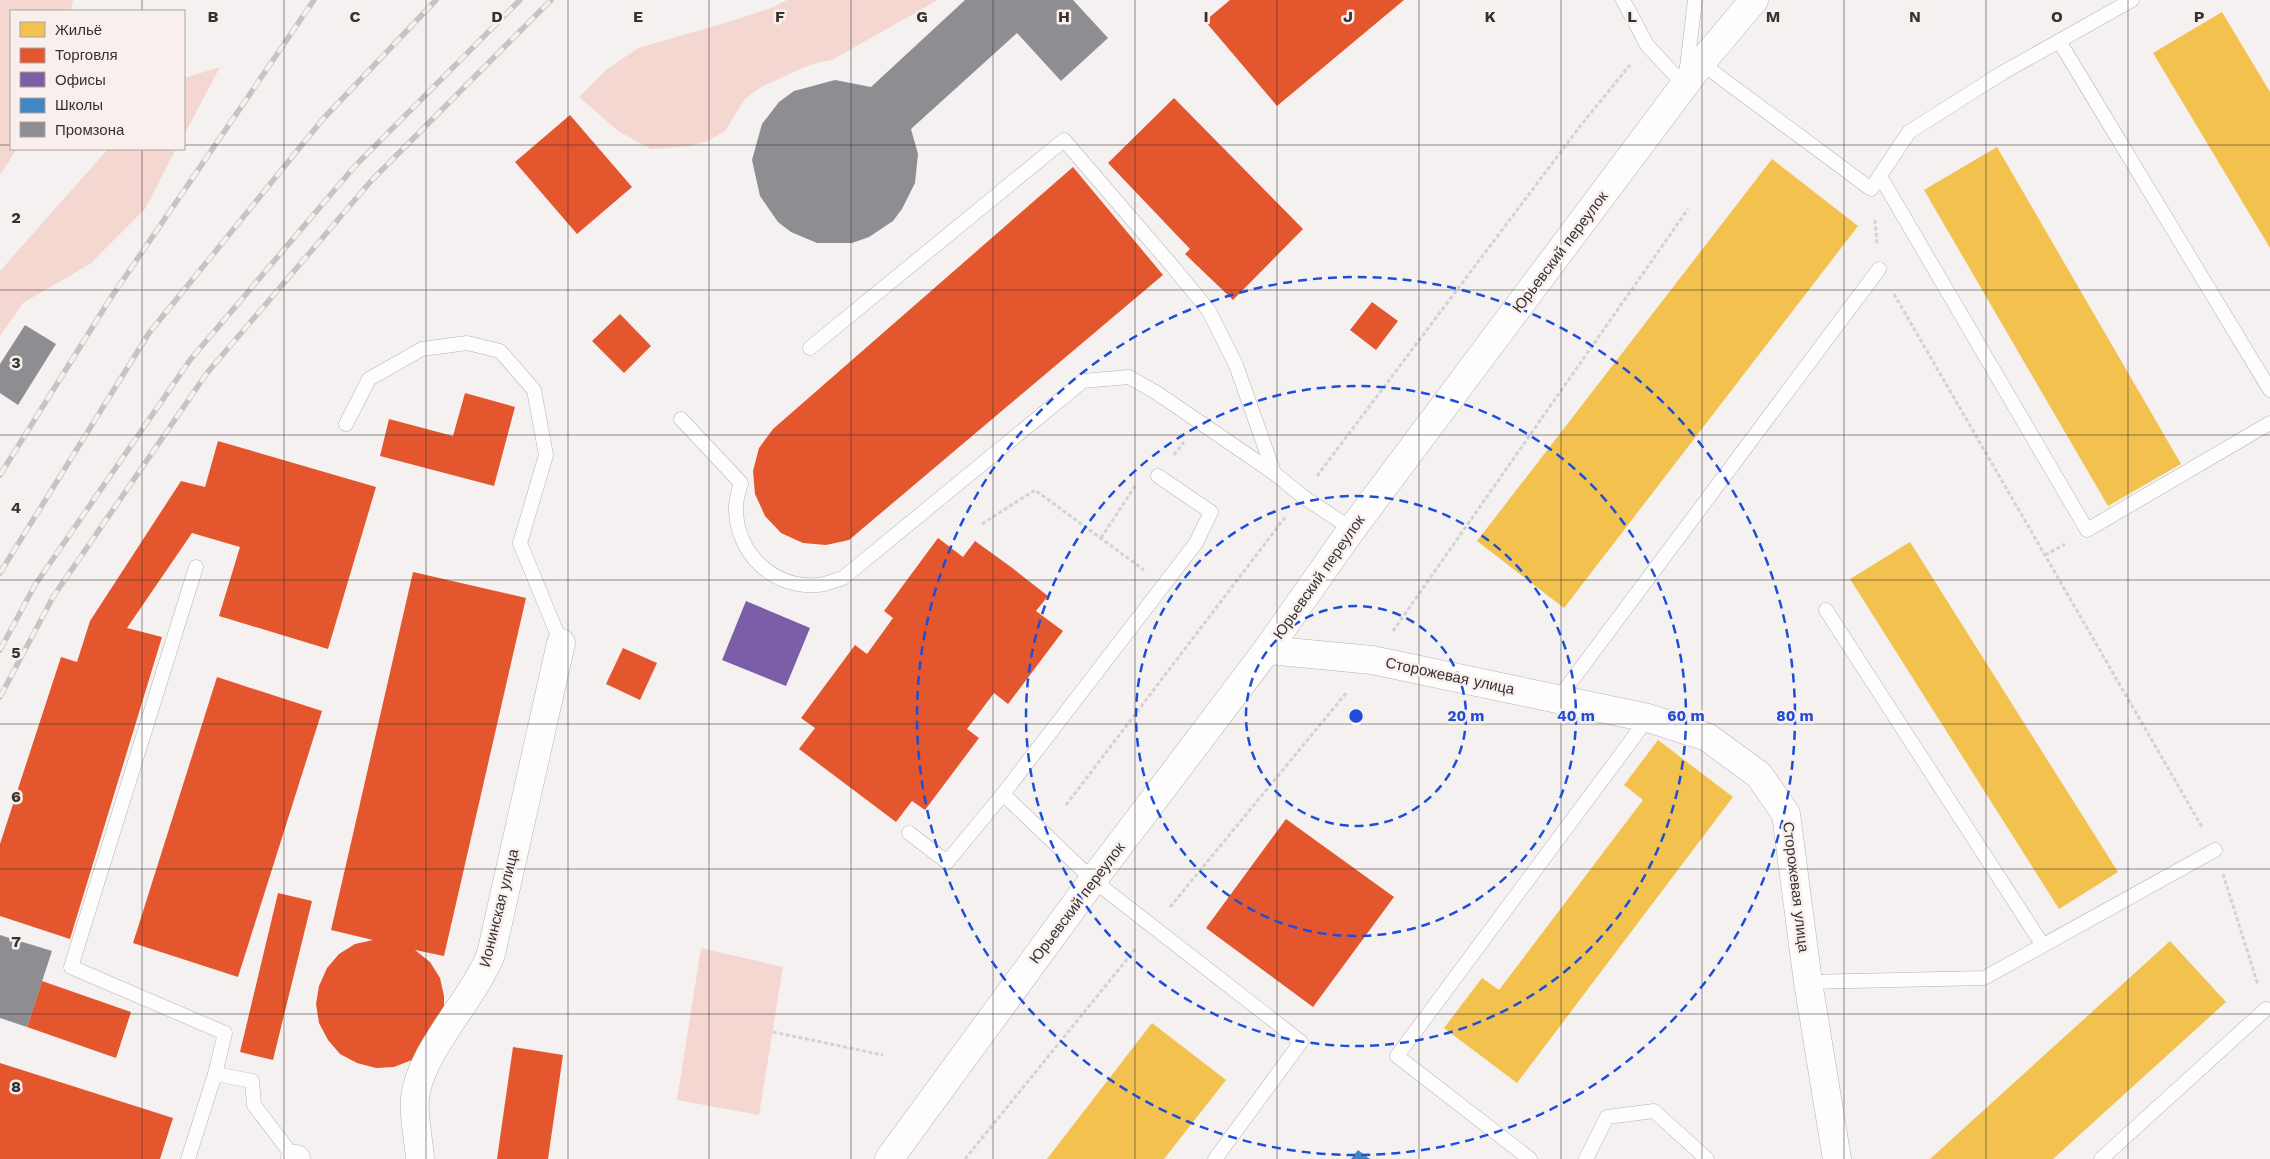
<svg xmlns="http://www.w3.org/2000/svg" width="2270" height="1159" viewBox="0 0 2270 1159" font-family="'Work Sans',sans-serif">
<rect width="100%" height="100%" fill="#f6f1f1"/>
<g fill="#f5d7d1">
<path d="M0,0H73L71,11H11V149H17L0,175Z"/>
<path d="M787,0H938L832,60L812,64L761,87L745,99L725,131L708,141L690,146L651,149L618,131L579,97L606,70L638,48L735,20L771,8Z"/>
<path d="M220,67L184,135V78Z"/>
<path d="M108,149H176L145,209L90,264L23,303L0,336V271Z"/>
<path d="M701,948L783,967L759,1115L677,1100Z"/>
</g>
<g fill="#f2c14e">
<path d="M2222,12L2270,92V248L2153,53Z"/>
<path d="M1997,147L2181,464L2108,506L1924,190Z"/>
<path d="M1772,159L1858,226L1564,608L1477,541Z"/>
<path d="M1910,542L2118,872L2059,909L1850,579Z"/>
<path d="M1658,740L1733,797L1517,1083L1444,1028L1482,978L1499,990L1643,800L1624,785Z"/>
<path d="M2170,941L2226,1002L2053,1159H1930Z"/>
<path d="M1152,1023L1226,1080L1164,1159H1047Z"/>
</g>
<g fill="#e4572e">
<path d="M1230,0H1404L1277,106L1205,21Z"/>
<path d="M1174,98L1303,229L1233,300L1185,254L1190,249L1108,163Z"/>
<path d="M570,115L632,187L577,234L515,162Z"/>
<path d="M1073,167L1163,275L849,540L826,545L803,543L781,533L765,516L755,494L753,471L759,448L773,429Z"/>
<path d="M1372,302L1398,321L1376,350L1350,330Z"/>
<path d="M620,314L651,346L624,373L592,341Z"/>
<path d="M465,393L515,407L494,486L380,456L389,419L453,436Z"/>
<path d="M218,441L376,487L328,649L219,616L240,547L192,533L127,628L162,637L70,939L0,916V844L61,657L77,662L90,621L181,481L205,487Z"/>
<path d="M938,538L963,557L975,541L1011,567L1048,596L1036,611L1063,631L1008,704L994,693L967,729L979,738L925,810L912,801L896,822L799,749L815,728L801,718L855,645L867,654L893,618L884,611Z"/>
<path d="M413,572L526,598L444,956L415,950L430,962L440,978L444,996V1015L427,1049L412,1060L394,1067L376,1068L357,1063L340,1054L328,1040L319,1023L316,1004L319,986L327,968L339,954L355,944L373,940L331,930Z"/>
<path d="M623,648L657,663L640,700L606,684Z"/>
<path d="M217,677L322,711L238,977L133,943Z"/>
<path d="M1286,819L1394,897L1313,1007L1206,928Z"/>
<path d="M278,893L312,901L273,1060L240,1052Z"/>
<path d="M42,981L131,1012L116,1058L27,1027Z"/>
<path d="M513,1047L563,1055L548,1159H497Z"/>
<path d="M0,1063L173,1118L160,1159H0Z"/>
</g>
<path fill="#7b5ea7" d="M746,601L810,628L786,686L722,660Z"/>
<path fill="#3f88c5" d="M1358,1150L1370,1159H1351Z"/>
<g fill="#8d8d92">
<path d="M965,0H1073L1108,38L1061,81L1017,33L911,129L918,154L915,183L902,209L893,221L869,237L852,243H817L791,232L778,222L760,196L752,160L762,124L779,102L794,91L835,80L871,87Z"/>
<path d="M25,325L56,344L18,405L0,393V364Z"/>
<path d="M0,935L52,951L27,1027L0,1018Z"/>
</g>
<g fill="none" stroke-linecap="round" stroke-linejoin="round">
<g stroke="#b6b2b2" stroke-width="15">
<g id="service">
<path d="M1623,0L1647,45L1685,86"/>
<path d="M2059,41L2270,390"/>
<path d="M1701,63L1871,189L1909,132L2002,73L2132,0"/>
<path d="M1686,75L1695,0"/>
<path d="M1880,176L2087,530L2270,423"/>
<path d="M810,348L1064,140L1173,267L1209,311L1236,365L1274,473"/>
<path d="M681,419L741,483C739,491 735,501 736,510C737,553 772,588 817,585C825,585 835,580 843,578L1083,381L1129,377L1157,393L1274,473L1302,496L1352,529"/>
<path d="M346,424L369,379L422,349L467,343L500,351L534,390L546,455L520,543L561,643"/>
<path d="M196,567L71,967L225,1033L215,1074"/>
<path d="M1826,610L2042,944"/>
<path d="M1558,699L1879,269"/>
<path d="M1003,794L1196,543L1211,512L1158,476"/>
<path d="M909,833L947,862L1003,794L1093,880L1301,1042L1215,1159"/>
<path d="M1808,982L1984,978L2215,850"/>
<path d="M188,1159L215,1074L252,1081L254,1105L295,1159"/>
<path d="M1530,1159L1397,1056L1648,718"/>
<path d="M1586,1159L1607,1117L1654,1111L1707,1159"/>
<path d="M2101,1159L2266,1009"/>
</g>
</g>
<g stroke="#b6b2b2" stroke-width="29">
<g id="minor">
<path d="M1267,650L1372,660L1648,718L1707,737L1759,775L1786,814L1808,982L1837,1159"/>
<path d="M295,1159H296"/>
<path d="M420,1159C419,1140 413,1118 415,1098C420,1051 473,1000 491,954L561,643"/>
</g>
</g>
<g stroke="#b6b2b2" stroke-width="29">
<path id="tertiary" d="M889,1159L1093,880L1267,650L1352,529L1701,63L1754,0"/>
</g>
<g stroke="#d3d2d2" stroke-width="3" stroke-dasharray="4 2.5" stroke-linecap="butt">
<path d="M1875,220L1877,244"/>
<path d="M1894,294L2202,827"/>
<path d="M1174,455L1184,442"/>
<path d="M1317,476L1581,125L1630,65"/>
<path d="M982,524L1035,490L1144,570"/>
<path d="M1101,538L1135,486"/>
<path d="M2045,555L2065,544"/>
<path d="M1393,631L1688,209"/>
<path d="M1066,805L1286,516"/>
<path d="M2223,874L2258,985"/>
<path d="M1170,907L1347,692"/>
<path d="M773,1032L883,1055"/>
<path d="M965,1159L1137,947"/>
</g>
<use href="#service" stroke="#fefdfd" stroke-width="14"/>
<use href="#minor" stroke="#fefdfd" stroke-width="28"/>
<use href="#tertiary" stroke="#fefdfd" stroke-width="28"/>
<g stroke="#c5c4c4" stroke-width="5.5">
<g id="rail">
<path d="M0,475L110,299L314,0"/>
<path d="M0,573L149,333L323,119L436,0"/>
<path d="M0,650L35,585L190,360L355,166L520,0"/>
<path d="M0,697L53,597L207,373L371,181L551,0"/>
</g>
</g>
<use href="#rail" stroke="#f9f0ee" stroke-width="4" stroke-dasharray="11" stroke-linecap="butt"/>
</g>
<path fill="none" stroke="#353231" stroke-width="1" stroke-opacity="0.55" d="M142,0V11M284,0V1159M426,0V1159M568,0V1159M709,0V1159M851,0V1159M993,0V1159M1135,0V1159M1277,0V1159M1419,0V1159M1561,0V1159M1702,0V1159M1844,0V1159M1986,0V1159M2128,0V1159M0,145H11M184,145H2270M142,149V1159M0,290H2270M0,435H2270M0,580H2270M0,724H2270M0,869H2270M0,1014H2270"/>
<g fill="none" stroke="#1d4ed8" stroke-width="2.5" stroke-dasharray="9 6">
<circle cx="1356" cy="716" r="110"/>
<circle cx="1356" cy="716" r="220"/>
<circle cx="1356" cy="716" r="330"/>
<circle cx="1356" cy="716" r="439"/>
</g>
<g text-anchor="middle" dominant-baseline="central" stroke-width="5" stroke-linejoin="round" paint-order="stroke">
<g font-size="15" fill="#353231" stroke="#f9f0ee">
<text transform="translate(1560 252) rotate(-53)">Юрьевский переулок</text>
<text transform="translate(1319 577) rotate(-55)">Юрьевский переулок</text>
<text transform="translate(1450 676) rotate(12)">Сторожевая улица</text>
<text transform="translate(1796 887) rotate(83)">Сторожевая улица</text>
<text transform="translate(1077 903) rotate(-53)">Юрьевский переулок</text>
<text transform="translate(499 908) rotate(-76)">Ионинская улица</text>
</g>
</g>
<g font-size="16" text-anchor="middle" font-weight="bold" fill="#353231" stroke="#f9f0ee" stroke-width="5" stroke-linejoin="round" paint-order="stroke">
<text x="213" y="22">B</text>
<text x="355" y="22">C</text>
<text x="497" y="22">D</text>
<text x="638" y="22">E</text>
<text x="780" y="22">F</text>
<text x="922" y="22">G</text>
<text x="1064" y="22">H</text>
<text x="1206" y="22">I</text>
<text x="1348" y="22">J</text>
<text x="1490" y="22">K</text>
<text x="1632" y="22">L</text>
<text x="1773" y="22">M</text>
<text x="1915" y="22">N</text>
<text x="2057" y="22">O</text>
<text x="2199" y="22">P</text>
<text x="16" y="223">2</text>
<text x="16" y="368">3</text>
<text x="16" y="513">4</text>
<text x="16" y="658">5</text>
<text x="16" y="802">6</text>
<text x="16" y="947">7</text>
<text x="16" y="1092">8</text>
</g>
<circle cx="1356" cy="716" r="8" fill="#1d4ed8" stroke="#f9f0ee" stroke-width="2.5"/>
<g font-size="15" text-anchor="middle" font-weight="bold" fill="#1d4ed8" stroke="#f9f0ee" stroke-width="5" stroke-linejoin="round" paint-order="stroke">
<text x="1466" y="721">20 m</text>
<text x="1576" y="721">40 m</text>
<text x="1686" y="721">60 m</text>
<text x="1795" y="721">80 m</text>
</g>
<rect x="10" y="10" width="175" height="140" fill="#f9f0ee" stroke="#aba4a2"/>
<rect x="20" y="22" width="25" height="15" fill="#f2c14e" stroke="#aba4a2"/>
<text x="55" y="35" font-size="15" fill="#353231">Жильё</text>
<rect x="20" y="48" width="25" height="15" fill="#e4572e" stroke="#aba4a2"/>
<text x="55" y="60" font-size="15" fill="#353231">Торговля</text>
<rect x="20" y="72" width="25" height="15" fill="#7b5ea7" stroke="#aba4a2"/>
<text x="55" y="85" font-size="15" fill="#353231">Офисы</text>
<rect x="20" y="98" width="25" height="15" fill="#3f88c5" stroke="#aba4a2"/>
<text x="55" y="110" font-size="15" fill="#353231">Школы</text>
<rect x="20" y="122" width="25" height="15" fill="#8d8d92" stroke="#aba4a2"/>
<text x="55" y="135" font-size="15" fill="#353231">Промзона</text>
</svg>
